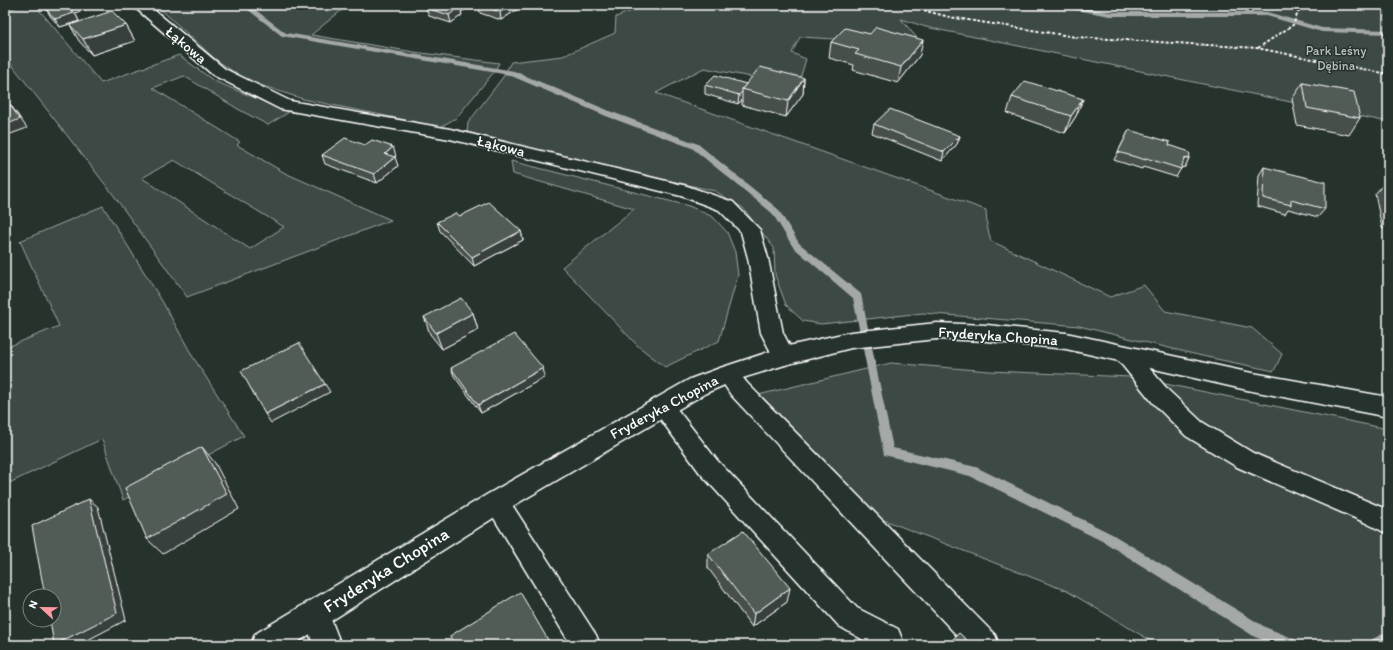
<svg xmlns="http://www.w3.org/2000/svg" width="1393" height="650" viewBox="0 0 1393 650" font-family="Itim,sans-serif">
<rect width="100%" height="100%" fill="#26332d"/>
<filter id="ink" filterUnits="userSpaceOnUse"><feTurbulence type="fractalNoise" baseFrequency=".025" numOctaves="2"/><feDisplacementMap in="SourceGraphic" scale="8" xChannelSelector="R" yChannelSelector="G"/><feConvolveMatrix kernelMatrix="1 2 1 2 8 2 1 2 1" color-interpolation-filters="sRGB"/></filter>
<g filter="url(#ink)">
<g fill="#3e4944" stroke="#9ea4a2" fill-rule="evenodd">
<path d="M24,5H35L101,83L179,55L214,81L289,112L268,125L238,109L184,76L153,88L240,142L237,145L285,173L391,220L187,297L112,193L5,56V11ZM174,160L284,227L250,249L142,178Z"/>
<path d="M156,5H348L311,35L414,52L499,63L494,72L456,118L440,127L303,99L245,80L214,58Z"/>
<path d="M647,5H1388V122L926,27L901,19L922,44L800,37L792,53L806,59L798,86L704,68L656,93L986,210L987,226L991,241L1110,297L1144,285L1165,311L1252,328L1282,354L1274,371L1202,356L1079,326L923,313L821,324L803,321L786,305L775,275L774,248L743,208L715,191L526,148L467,133L468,123L503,77L511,62L563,56L615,33L616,17Z"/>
<path d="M511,161L689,206L713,217L727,232L735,252L738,275L719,341L665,367L638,346L562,267L634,209L513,174Z"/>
<path d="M103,206L162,301L193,357L244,436L123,500L102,439L5,485V348L59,326L20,241Z"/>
<path d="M891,363L989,371L1131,377L1388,429V645H1158L1067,591L879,518L754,396Z"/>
</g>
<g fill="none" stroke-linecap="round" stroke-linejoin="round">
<g fill="#a4a9a7" fill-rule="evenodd">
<path d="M242,5H249L286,33L514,71L612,112L698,144L778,209L799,243L861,294L893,448L976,467L1112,534L1265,627L1297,640L1299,645H1275L1255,637L1104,542L970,476L884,455L853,298L793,247L772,213L692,148L606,116L509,75L282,36Z"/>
<path d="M1056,5H1070L1110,12H1267L1322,28L1388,30V34L1322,32L1267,16H1110L1059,7Z"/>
<path d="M1388,631V645H1369L1371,640Z"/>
</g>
<g stroke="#fff" stroke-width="3">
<g id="lane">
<path d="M1125,346L1132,348L1169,391L1202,422L1253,453L1388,510V534L1364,522L1237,467L1186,436L1153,403L1118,360L1115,354L1118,348Z"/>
<path d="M728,366L735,368L747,383L995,635L999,645H966L731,395L717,374L721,368Z"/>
<path d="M662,397L670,400L716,459L857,608L898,629L902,639L899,645H872L839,626L700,473L651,406L654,400Z"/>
<path d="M497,491L505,494L596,635L600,645H571L489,510L485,502L489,494Z"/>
<path d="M316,600L325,604L341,645H313L303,613L307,604Z"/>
</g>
</g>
<g stroke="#fff" stroke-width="3">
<path id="street" d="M132,5H148L225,69L290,101L450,129L687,186L733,202L760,230L768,258L783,333L795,356L792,362L784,365L776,362L761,333L748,258L741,232L719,210L681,196L450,139L280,109L213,75Z"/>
</g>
<g stroke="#fff" stroke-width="3">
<path id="secondary" d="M937,323L987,325L1066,333L1247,372L1388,397V417L1247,390L1066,349L987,341L937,339L851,348L785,365L736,380L706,393L506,510L293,645H251L255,634L488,494L690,379L720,368L784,347L851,332Z"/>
</g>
<g stroke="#fff" stroke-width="2" stroke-dasharray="3 2" stroke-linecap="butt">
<path d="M904,5L949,17L1076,37L1257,48L1388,74"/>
<path d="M1258,48L1293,25L1301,5"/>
</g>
<use href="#lane" fill="#26332d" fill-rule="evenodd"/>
<use href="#street" fill="#26332d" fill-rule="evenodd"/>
<use href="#secondary" fill="#26332d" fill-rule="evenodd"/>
</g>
<g fill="#464f4b" stroke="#fff">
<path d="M60,5H85L87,9L75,13L79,21L60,27L51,17L46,9Z"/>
<path d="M431,5H469V7L461,12L462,15L451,23L429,16L426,8Z"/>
<path d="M478,5H524L501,20L480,13Z"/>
<path d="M70,25H126L135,41L92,55L79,41Z"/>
<path d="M831,42L920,55L898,83L853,70L854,65L829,58Z"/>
<path d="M804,78L803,94L786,117L742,105V100L738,104L705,94V85L746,84Z"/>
<path d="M1303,83L1360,118L1349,135L1297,125L1292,99Z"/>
<path d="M1012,97L1083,99L1076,116L1065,133L1007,113Z"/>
<path d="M874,124L960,136L957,144L942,161L872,133Z"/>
<path d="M1129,130L1189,158L1185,167H1182L1176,177L1143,167L1142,169L1114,160Z"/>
<path d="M322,155L396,156L394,157L398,166L377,183L325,164Z"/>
<path d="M1264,167L1325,209L1318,217L1288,209L1285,214L1257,206L1259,175Z"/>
<path d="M1382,186L1388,187V230L1382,228L1375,194Z"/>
<path d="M460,216L521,231L523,240L474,266L440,231L437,222Z"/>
<path d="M473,313L478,330L442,349L430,334L424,317Z"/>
<path d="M451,368L545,377L481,413L454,376Z"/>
<path d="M708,554L787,602L752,627L708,568Z"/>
</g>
<g fill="#39403d" stroke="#fff">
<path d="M71,5H85L87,9L75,13L79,21L60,27L55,19L69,6Z"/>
<path d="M457,5H469V7L461,12L462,15L451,23L449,15L455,6Z"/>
<path d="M510,5H524L501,20L500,12Z"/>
<path d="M126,25L135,41L92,55L83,39Z"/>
<path d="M923,40L920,55L898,83L901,67Z"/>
<path d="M804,78L803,94L786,117L788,101Z"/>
<path d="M742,92V100L738,104L739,95Z"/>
<path d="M1083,99L1076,116L1065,133L1071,116Z"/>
<path d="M10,104L27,128L5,136V125Z"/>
<path d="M960,136L957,144L942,161L944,152Z"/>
<path d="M393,147L396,156L388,162L385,154Z"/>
<path d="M395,157L398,166L377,183L374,174Z"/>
<path d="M1189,158L1185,167L1179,168L1184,159Z"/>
<path d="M521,231L523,240L474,266L472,257Z"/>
<path d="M473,313L478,330L442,349L436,333Z"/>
<path d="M543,368L545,377L481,413L478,405Z"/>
<path d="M325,384L330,392L271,423L265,414Z"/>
<path d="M202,447L215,463L239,509L163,554L147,539Z"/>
<path d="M89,499L98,507L126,620L78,645H55Z"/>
<path d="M790,588L787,602L752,627L754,614Z"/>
</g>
<g fill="#515c57" stroke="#fff">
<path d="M60,5H71L69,6L74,13L55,19L46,9Z"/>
<path d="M431,5H457L455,6L460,7L449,15L426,8Z"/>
<path d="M479,5H510L500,12Z"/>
<path d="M112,11L126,25L83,39L70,25Z"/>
<path d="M876,27L923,40L901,67L855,54L859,50L831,42L845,28L870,34Z"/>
<path d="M760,67L804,78L788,101L742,89Z"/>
<path d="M715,75L746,84L742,89V92L739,95L705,85Z"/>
<path d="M1025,81L1083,99L1071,116L1012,97Z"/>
<path d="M1303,83L1354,92L1360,118L1307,108Z"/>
<path d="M5,98L20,119L5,125Z"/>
<path d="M890,109L960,136L944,152L874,124Z"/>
<path d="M1129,130L1170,142L1169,145L1187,151L1190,154L1189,158L1184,159L1181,169L1146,158V160L1118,152Z"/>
<path d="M345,138L365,145L372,140L393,147L385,154L395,157L374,174L322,155Z"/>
<path d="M1264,167L1325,182V209L1291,200V205L1263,198Z"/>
<path d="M1382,186L1388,187V214Z"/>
<path d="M489,202L521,231L472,257L437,222L456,213L460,216Z"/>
<path d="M461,298L473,313L436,333L424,317Z"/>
<path d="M514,334L543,368L478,405L451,368Z"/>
<path d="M299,343L325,384L265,414L241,371Z"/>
<path d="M202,447L227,494L147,539L125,488Z"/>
<path d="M89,499L117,613L54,645L50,620H54V596H45L32,526Z"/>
<path d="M743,531L790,588L754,614L708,554Z"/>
<path d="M520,592L551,645H454L450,636Z"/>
<path d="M959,633L972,645H947Z"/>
</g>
</g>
<g text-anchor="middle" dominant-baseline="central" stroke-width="3" stroke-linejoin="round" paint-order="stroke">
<g font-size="13" fill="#bbbfbe" stroke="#26332d">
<text x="1336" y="50">Park Leśny<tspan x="1336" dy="15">Dębina</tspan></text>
</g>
<g font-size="15" fill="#fff" stroke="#26332d">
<text transform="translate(186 45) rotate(40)">Łąkowa</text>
<text transform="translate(501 146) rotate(14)">Łąkowa</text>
<text transform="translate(998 336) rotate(4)">Fryderyka Chopina</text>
<text transform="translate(664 407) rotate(-28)">Fryderyka Chopina</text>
</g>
<g font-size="18" fill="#fff" stroke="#26332d">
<text transform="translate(386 570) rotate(-32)">Fryderyka Chopina</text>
</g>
</g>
<rect width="1393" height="650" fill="none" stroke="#26332d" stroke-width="20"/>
<rect x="10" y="10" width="1373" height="630" fill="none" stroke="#fff" stroke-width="1.5" filter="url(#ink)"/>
<g transform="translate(42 608) rotate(292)"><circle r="19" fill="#26332d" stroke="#7d8581"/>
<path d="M0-3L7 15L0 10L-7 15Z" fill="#ff9aa2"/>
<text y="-6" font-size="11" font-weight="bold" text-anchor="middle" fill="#ffffff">N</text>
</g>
</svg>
